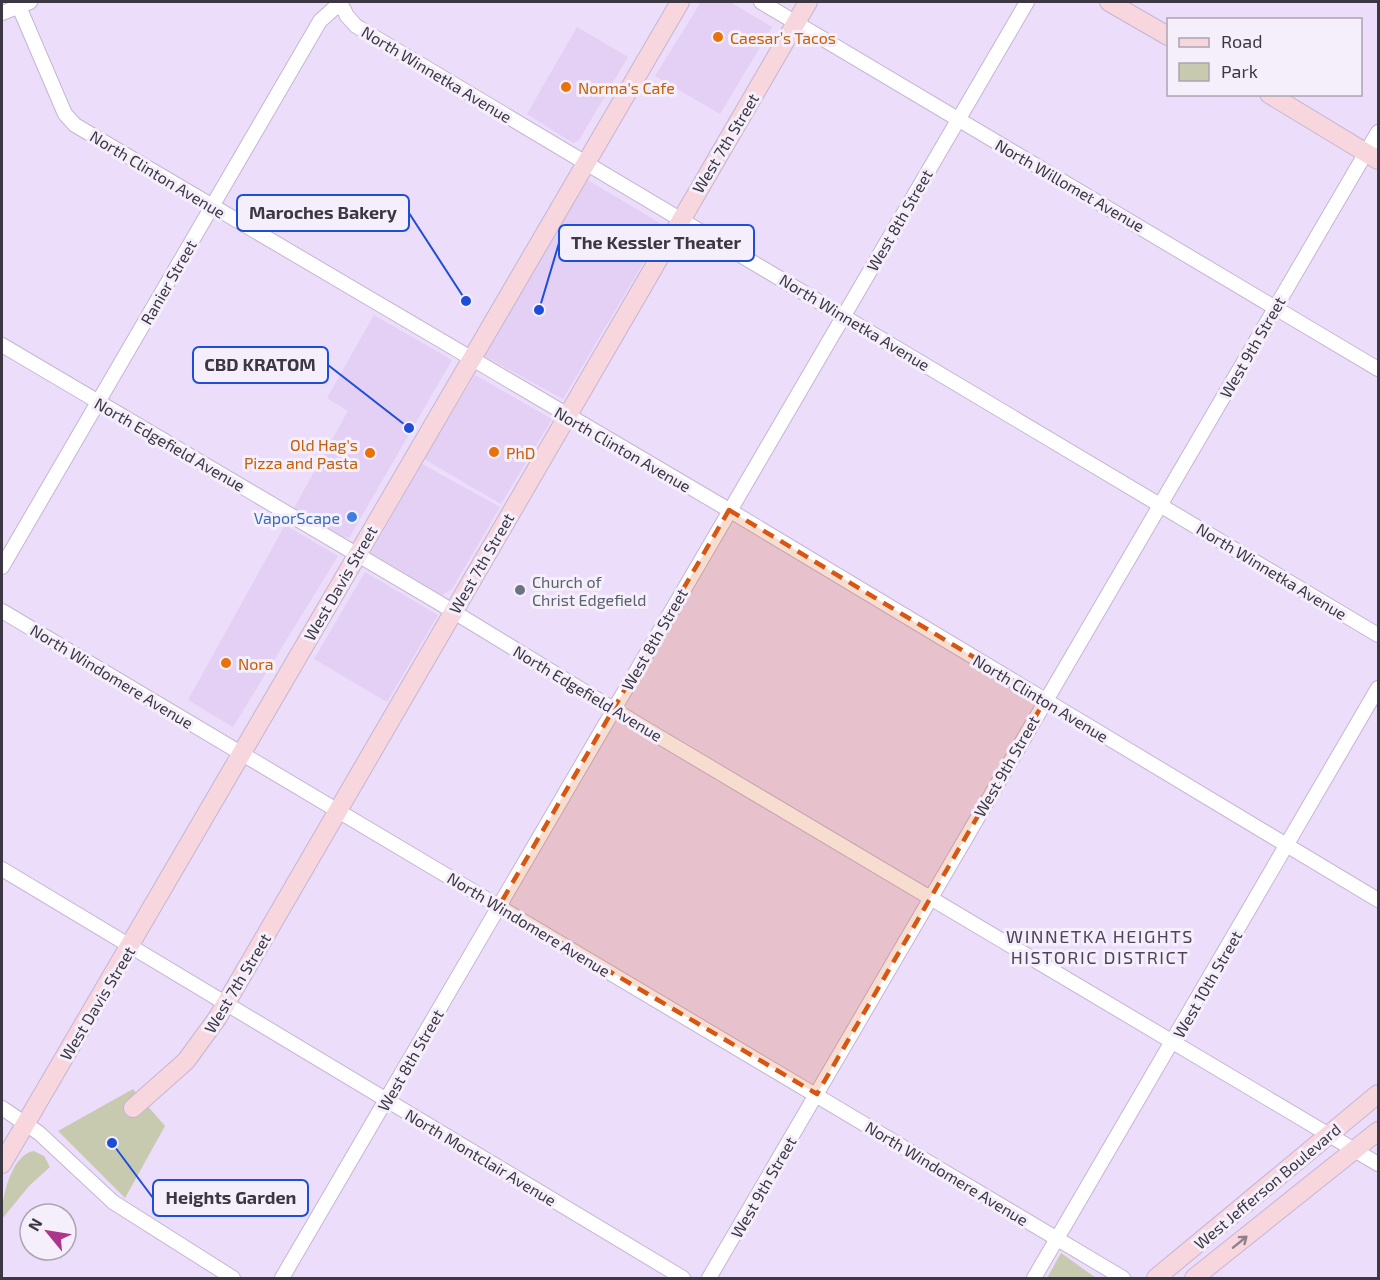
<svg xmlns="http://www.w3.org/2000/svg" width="1380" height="1280" viewBox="0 0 1380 1280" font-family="'Exo 2',sans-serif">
<rect width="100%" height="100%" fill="#ecddfb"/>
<g fill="#e3d0f4">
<path d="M701,2H730L772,27L720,114L655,76Z"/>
<path d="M577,27L628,57L579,140L573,143L527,114Z"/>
<path d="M586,179L665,226L563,399L484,356Z"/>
<path d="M374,315L452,360L349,538L343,537L294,508L348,411L327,398Z"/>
<path d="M475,375L552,419L501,504L424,459Z"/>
<path d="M422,464L500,507L452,589L442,595L371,553Z"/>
<path d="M285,525L338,556L233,727L188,700Z"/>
<path d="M365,572L438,615L387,702L314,659Z"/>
</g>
<g fill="#c7caae">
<path d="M133,1089L165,1126L125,1198L58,1131Z"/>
<path d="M34,1151L44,1156L50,1167L29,1186L2,1219C1,1200 11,1154 34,1151Z"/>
<path d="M1061,1253L1096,1278H1047Z"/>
</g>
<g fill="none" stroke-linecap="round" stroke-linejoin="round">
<g stroke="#c4b6d2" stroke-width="16">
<g id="street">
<path d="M17,2L65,114L75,125L729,510L1378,900"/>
<path d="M340,2L347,16L356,26L1378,635"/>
<path d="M761,2L1378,369"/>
<path d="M2,13L30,2"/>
<path d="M2,345L436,601L641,726L1378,1164"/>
<path d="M2,567L320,21L341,2"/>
<path d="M2,611L1123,1278"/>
<path d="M2,869L683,1278"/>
<path d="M2,1108L39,1133L113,1202L233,1278"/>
<path d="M282,1278L1027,2"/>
<path d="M709,1278L1378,132"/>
<path d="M1034,1278L1378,688"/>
</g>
</g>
<g stroke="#c4b6d2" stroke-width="20">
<g id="secondary">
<path d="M1109,2L1168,36"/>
<path d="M1269,94L1378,160"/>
<path d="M133,1108L186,1061L218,1017L808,2"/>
<path d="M2,1164L680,2"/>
<path d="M1156,1278L1378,1094"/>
<path d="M1194,1278L1378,1131"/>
</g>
</g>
<use href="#street" stroke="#fff" stroke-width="14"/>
<use href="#secondary" stroke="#f7d6de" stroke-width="18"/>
</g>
<defs><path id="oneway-shaft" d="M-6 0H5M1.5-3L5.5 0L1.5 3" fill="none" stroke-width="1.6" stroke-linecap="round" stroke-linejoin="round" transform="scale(1.5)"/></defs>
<use stroke="#917f89" href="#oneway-shaft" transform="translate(1240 1242) rotate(-39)"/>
<path fill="#d75612" fill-opacity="0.2" stroke="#d75612" stroke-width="4.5" stroke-dasharray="12 8" stroke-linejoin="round" d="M729,510L1045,700L817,1094L499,906Z"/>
<g fill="#e8710a" stroke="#f5effb" stroke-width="2">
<circle cx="718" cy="37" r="6"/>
<circle cx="566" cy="87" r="6"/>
<circle cx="494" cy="452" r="6"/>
<circle cx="370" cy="453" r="6"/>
<circle cx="226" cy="663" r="6"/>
</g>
<circle fill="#3f7fe0" stroke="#f5effb" stroke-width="2" cx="352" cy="517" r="6"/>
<circle fill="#6b7280" stroke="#f5effb" stroke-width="2" cx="520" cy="590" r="6"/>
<g text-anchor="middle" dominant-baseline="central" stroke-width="6" stroke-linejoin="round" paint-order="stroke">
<g font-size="16" fill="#c56008" stroke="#f5effb" text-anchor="start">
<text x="730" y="37">Caesar’s Tacos</text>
<text x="578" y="87">Norma's Cafe</text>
<text x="358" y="444" text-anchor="end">Old Hag's<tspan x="358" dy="18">Pizza and Pasta</tspan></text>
<text x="506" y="452">PhD</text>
<text x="238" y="663">Nora</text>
</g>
<g font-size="16" fill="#3d3743" stroke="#f5effb">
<text transform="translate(437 74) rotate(31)">North Winnetka Avenue</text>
<text transform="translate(725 143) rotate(-59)">West 7th Street</text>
<text transform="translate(158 174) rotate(31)">North Clinton Avenue</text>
<text transform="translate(1070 185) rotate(30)">North Willomet Avenue</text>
<text transform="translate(899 220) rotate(-60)">West 8th Street</text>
<text transform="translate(168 282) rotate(-60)">Ranier Street</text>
<text transform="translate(855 322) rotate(31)">North Winnetka Avenue</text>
<text transform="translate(1252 347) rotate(-60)">West 9th Street</text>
<text transform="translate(170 444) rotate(30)">North Edgefield Avenue</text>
<text transform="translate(623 449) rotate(30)">North Clinton Avenue</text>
<text transform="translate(481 563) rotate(-60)">West 7th Street</text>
<text transform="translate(1272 571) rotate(31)">North Winnetka Avenue</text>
<text transform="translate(340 583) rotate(-60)">West Davis Street</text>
<text transform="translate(654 639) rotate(-60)">West 8th Street</text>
<text transform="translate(112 676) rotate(31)">North Windomere Avenue</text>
<text transform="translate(588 693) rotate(31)">North Edgefield Avenue</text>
<text transform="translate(1041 698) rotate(31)">North Clinton Avenue</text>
<text transform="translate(1006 766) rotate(-60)">West 9th Street</text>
<text transform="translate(529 924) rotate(31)">North Windomere Avenue</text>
<text transform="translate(237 983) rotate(-59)">West 7th Street</text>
<text transform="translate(1207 984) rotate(-60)">West 10th Street</text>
<text transform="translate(97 1003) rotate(-59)">West Davis Street</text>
<text transform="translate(410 1060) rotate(-60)">West 8th Street</text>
<text transform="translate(481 1157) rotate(31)">North Montclair Avenue</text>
<text transform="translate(947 1173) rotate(31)">North Windomere Avenue</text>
<text transform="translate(1267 1186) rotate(-40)">West Jefferson Boulevard</text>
<text transform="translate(763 1187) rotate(-60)">West 9th Street</text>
</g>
<g font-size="16" fill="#366cbe" stroke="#f5effb" text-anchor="end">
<text x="340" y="517">VaporScape</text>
</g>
<g font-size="16" fill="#5b616d" stroke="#f5effb" text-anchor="start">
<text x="532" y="581">Church of<tspan x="532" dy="18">Christ Edgefield</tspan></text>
</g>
<g font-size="18" letter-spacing="1.5" fill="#50445c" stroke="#f5effb">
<text x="1100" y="936">WINNETKA HEIGHTS<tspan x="1100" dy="21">HISTORIC DISTRICT</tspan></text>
</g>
</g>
<path fill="none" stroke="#1d4ed8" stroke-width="2" d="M466 301L409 213M539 310L559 243M409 428L328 365M112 1143L153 1198"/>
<g fill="#1d4ed8" stroke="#f5effb" stroke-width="2">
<circle cx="466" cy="301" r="6"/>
<circle cx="539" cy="310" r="6"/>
<circle cx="409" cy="428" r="6"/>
<circle cx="112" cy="1143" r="6"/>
</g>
<g fill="#f5effb" stroke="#1d4ed8" stroke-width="2">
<rect x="237" y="195" width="172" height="36" rx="6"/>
<rect x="559" y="225" width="195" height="36" rx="6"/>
<rect x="193" y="347" width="135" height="36" rx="6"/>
<rect x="153" y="1180" width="155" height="36" rx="6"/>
</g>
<g font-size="18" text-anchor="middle" font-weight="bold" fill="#3d3743">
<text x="323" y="219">Maroches Bakery</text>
<text x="656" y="249">The Kessler Theater</text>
<text x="260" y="371">CBD KRATOM</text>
<text x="231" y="1204">Heights Garden</text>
</g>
<rect width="1380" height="1280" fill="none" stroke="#3d3743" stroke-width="6"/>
<rect x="1167" y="18" width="195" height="78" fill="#f5effb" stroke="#aba5b1" stroke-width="1.5"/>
<rect x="1179" y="38" width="30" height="9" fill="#f7d6de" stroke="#aba5b1" stroke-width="1.5"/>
<text x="1221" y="48" font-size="18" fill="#3d3743">Road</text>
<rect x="1179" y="63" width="30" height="18" fill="#c7caae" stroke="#aba5b1" stroke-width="1.5"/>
<text x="1221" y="78" font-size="18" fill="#3d3743">Park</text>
<g transform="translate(48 1232) rotate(300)"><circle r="28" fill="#f5effb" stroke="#aba5b1" stroke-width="1.5"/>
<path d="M0-4.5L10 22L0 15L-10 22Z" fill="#ac368d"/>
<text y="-9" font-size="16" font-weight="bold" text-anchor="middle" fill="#3d3743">N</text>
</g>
</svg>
